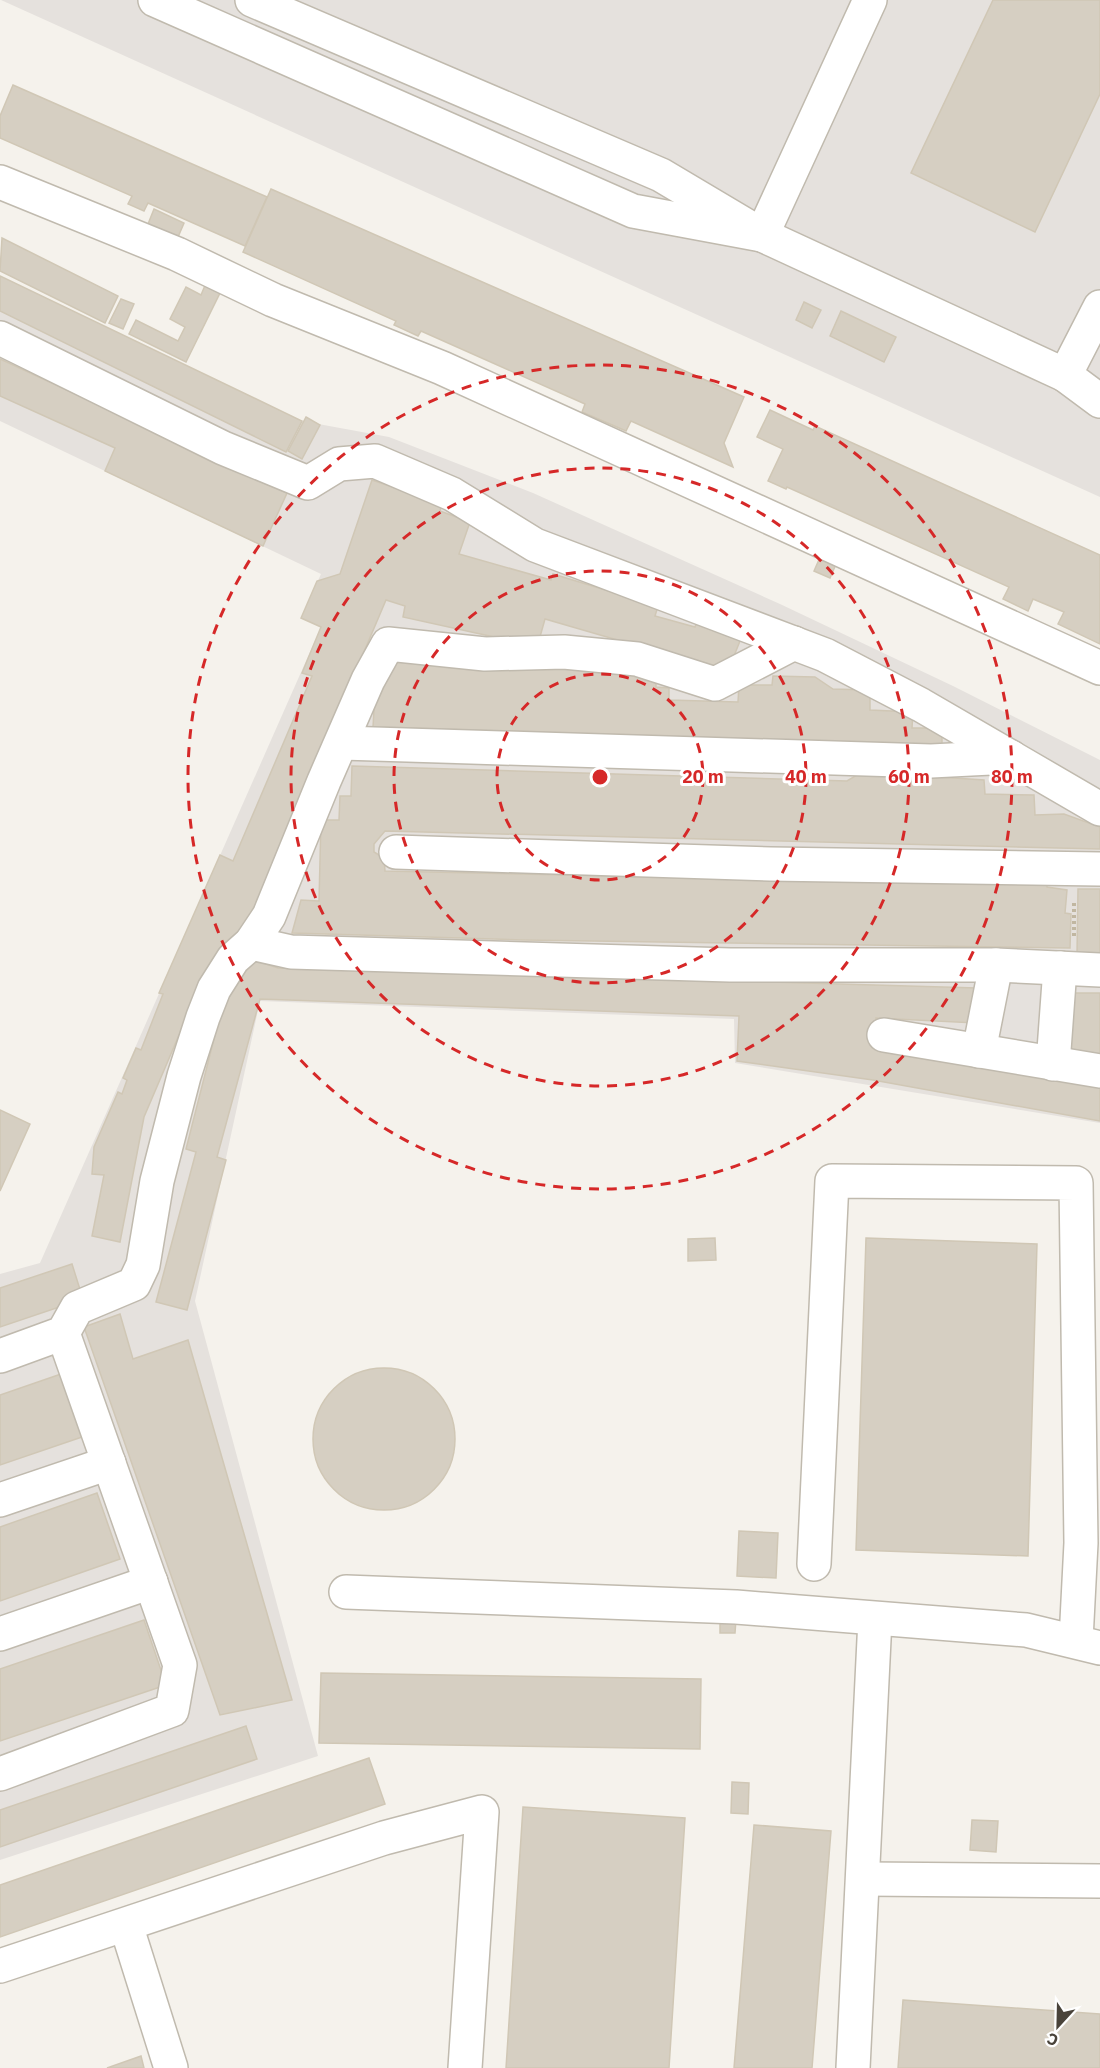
<svg xmlns="http://www.w3.org/2000/svg" width="1100" height="2068" viewBox="0 0 1100 2068" font-family="'IBM Plex Sans',sans-serif">
<rect width="100%" height="100%" fill="#f5f2ec"/>
<g fill="#e5e1dd">
<path d="M1,0H1100V497Z"/>
<path d="M0,276L302,421L389,437L533,493L780,604L953,686L1100,760V1123L735,1063L734,1019L260,1001L195,1301L318,1756L0,1860V1274L40,1263L321,627L301,618L321,574L0,421Z"/>
</g>
<g fill="#d6cfc2" stroke="#d0c7b5" stroke-width="1.5">
<path d="M993,0H1100V94L1035,232L911,173Z"/>
<path d="M13,85L267,197L245,246L148,203L144,211L128,204L132,196L0,138V116Z"/>
<path d="M271,189L744,397L724,443L733,467L631,421L626,431L582,412L585,404L421,331L418,336L394,325L396,321L243,252Z"/>
<path d="M154,209L184,223L178,237L148,224Z"/>
<path d="M2,238L118,296L105,323L0,271Z"/>
<path d="M0,276L302,421L286,452L0,311Z"/>
<path d="M206,283L221,291L186,362L129,334L136,320L178,341L185,327L170,319L186,287L201,295Z"/>
<path d="M121,299L134,304L123,329L109,323Z"/>
<path d="M804,302L821,310L812,328L796,320Z"/>
<path d="M841,311L896,337L884,362L830,336Z"/>
<path d="M0,359L287,493L263,546L105,471L115,448L0,396Z"/>
<path d="M770,410L813,430L815,426L1100,555V644L1058,624L1064,612L1033,599L1028,611L1003,599L1009,587L787,487L786,489L768,481L783,449L757,437Z"/>
<path d="M306,417L320,425L302,459L288,451Z"/>
<path d="M372,480L442,504L440,511L470,522L459,554L551,580L553,574L658,606L655,616L695,627L698,618L742,636L732,661L717,669L545,619L538,644L500,642L494,637L403,617L405,606L386,600L242,939L191,1007L144,1117L120,1242L92,1236L104,1175L92,1174L94,1147L118,1092L122,1094L127,1080L123,1078L136,1048L141,1050L163,994L159,993L220,855L233,861L312,676L302,673L321,627L301,618L317,581L340,574Z"/>
<path d="M821,555L837,562L830,578L814,571Z"/>
<path d="M395,659L656,674V687L669,688V700L738,702L739,685H772L773,676L815,677L833,689L870,690V710L913,712L912,728H942V745L373,727L375,693Z"/>
<path d="M352,766L847,781L862,772L984,780L985,794L1034,795L1035,815L1064,814L1100,827V849L385,831L374,844V852L384,858L385,871L941,883H1047V887L1067,890L1065,913L1071,914L1070,948L523,940L292,933L301,900L319,901L321,820H339L340,796H351Z"/>
<path d="M1078,889H1100V956L1077,955Z"/>
<path d="M245,957L278,968L977,988L976,1023L876,1018L875,1048L1100,1084V1121L873,1080L737,1061L739,1016L260,999L217,1157L226,1160L187,1310L156,1302L196,1152L186,1149L229,980Z"/>
<path d="M1072,993H1100V1057L1070,1056Z"/>
<path d="M0,1110L30,1124L0,1191Z"/>
<path d="M715,1238L716,1260L688,1261V1239Z"/>
<path d="M866,1238L1037,1244L1028,1556L856,1550Z"/>
<path d="M72,1264L83,1299L0,1327V1288Z"/>
<path d="M120,1314L133,1359L188,1340L292,1700L220,1715L84,1327Z"/>
<circle cx="384" cy="1439" r="71"/>
<path d="M61,1374L82,1437L0,1465V1395Z"/>
<path d="M97,1493L120,1559L0,1601V1527Z"/>
<path d="M739,1531L778,1533L776,1578L737,1576Z"/>
<path d="M720,1618L736,1619L735,1633H720Z"/>
<path d="M144,1620L166,1685L0,1741V1669Z"/>
<path d="M321,1673L701,1679L700,1749L319,1743Z"/>
<path d="M246,1726L257,1759L0,1847V1810Z"/>
<path d="M369,1758L385,1804L0,1937V1885Z"/>
<path d="M732,1782L749,1783L748,1814L731,1813Z"/>
<path d="M523,1807L685,1818L669,2068H506Z"/>
<path d="M972,1820L998,1821L996,1852L970,1850Z"/>
<path d="M754,1825L831,1831L812,2068H734Z"/>
<path d="M903,2000L1100,2014V2068H898Z"/>
<path d="M141,2056L144,2068H107Z"/>
</g>
<g fill="none" stroke-linecap="round" stroke-linejoin="round">
<g stroke="#c0baae" stroke-width="36">
<g id="minor">
<path d="M155,0L633,211L762,235L870,0"/>
<path d="M252,0L661,175L762,235L1065,375L1100,307"/>
<path d="M0,182L177,254L273,300L442,368L1100,668"/>
<path d="M0,338L223,448L308,483L339,464L375,461L452,494L535,545L825,655L921,705L1100,809"/>
<path d="M1065,375L1100,401"/>
<path d="M342,743L931,761L1011,757"/>
<path d="M396,852L770,864L1100,869"/>
<path d="M251,943L291,952L730,965H996L1100,970"/>
<path d="M884,1035L1100,1071"/>
<path d="M979,1051L996,965"/>
<path d="M1053,1064L1060,968"/>
<path d="M0,1356L63,1333L77,1308L134,1284L143,1265L157,1181L184,1076L203,1017L214,989L233,959L251,943L269,916L324,781L368,680L388,644L485,654L564,652L637,659L715,684L794,643"/>
<path d="M0,1500L109,1463"/>
<path d="M814,1564L832,1181L1076,1183L1081,1543L1076,1640"/>
<path d="M346,1592L736,1607L1026,1630L1100,1648"/>
<path d="M0,1634L151,1582"/>
<path d="M0,1774L172,1710L180,1665L63,1333"/>
<path d="M863,1879L1100,1881"/>
<path d="M126,1925L171,2068"/>
<path d="M0,1966L384,1838L482,1812L465,2068"/>
<path d="M853,2068L875,1619"/>
</g>
</g>
<path stroke="#c1b7a1" stroke-width="4" stroke-dasharray="3 3" stroke-linecap="butt" d="M1074,936V901"/>
<use href="#minor" stroke="#fff" stroke-width="33"/>
</g>
<g fill="none" stroke="#d62828" stroke-width="3" stroke-dasharray="10 8">
<circle cx="600" cy="777" r="103"/>
<circle cx="600" cy="777" r="206"/>
<circle cx="600" cy="777" r="309"/>
<circle cx="600" cy="777" r="412"/>
</g>
<circle cx="600" cy="777" r="9" fill="#d62828" stroke="#fff" stroke-width="3"/>
<g font-size="18" text-anchor="middle" font-weight="bold" fill="#d62828" stroke="#fff" stroke-width="6" stroke-linejoin="round" paint-order="stroke">
<text x="703" y="783">20 m</text>
<text x="806" y="783">40 m</text>
<text x="909" y="783">60 m</text>
<text x="1012" y="783">80 m</text>
</g>
<g transform="translate(1058 2026) rotate(202)" stroke="#ffffff" stroke-width="4.5" paint-order="stroke">
<path d="M0-4.5L10 22L0 15L-10 22Z" fill="#49433a"/>
<text y="-9" font-size="16" font-weight="bold" text-anchor="middle" fill="#49433a">С</text>
</g>
</svg>
